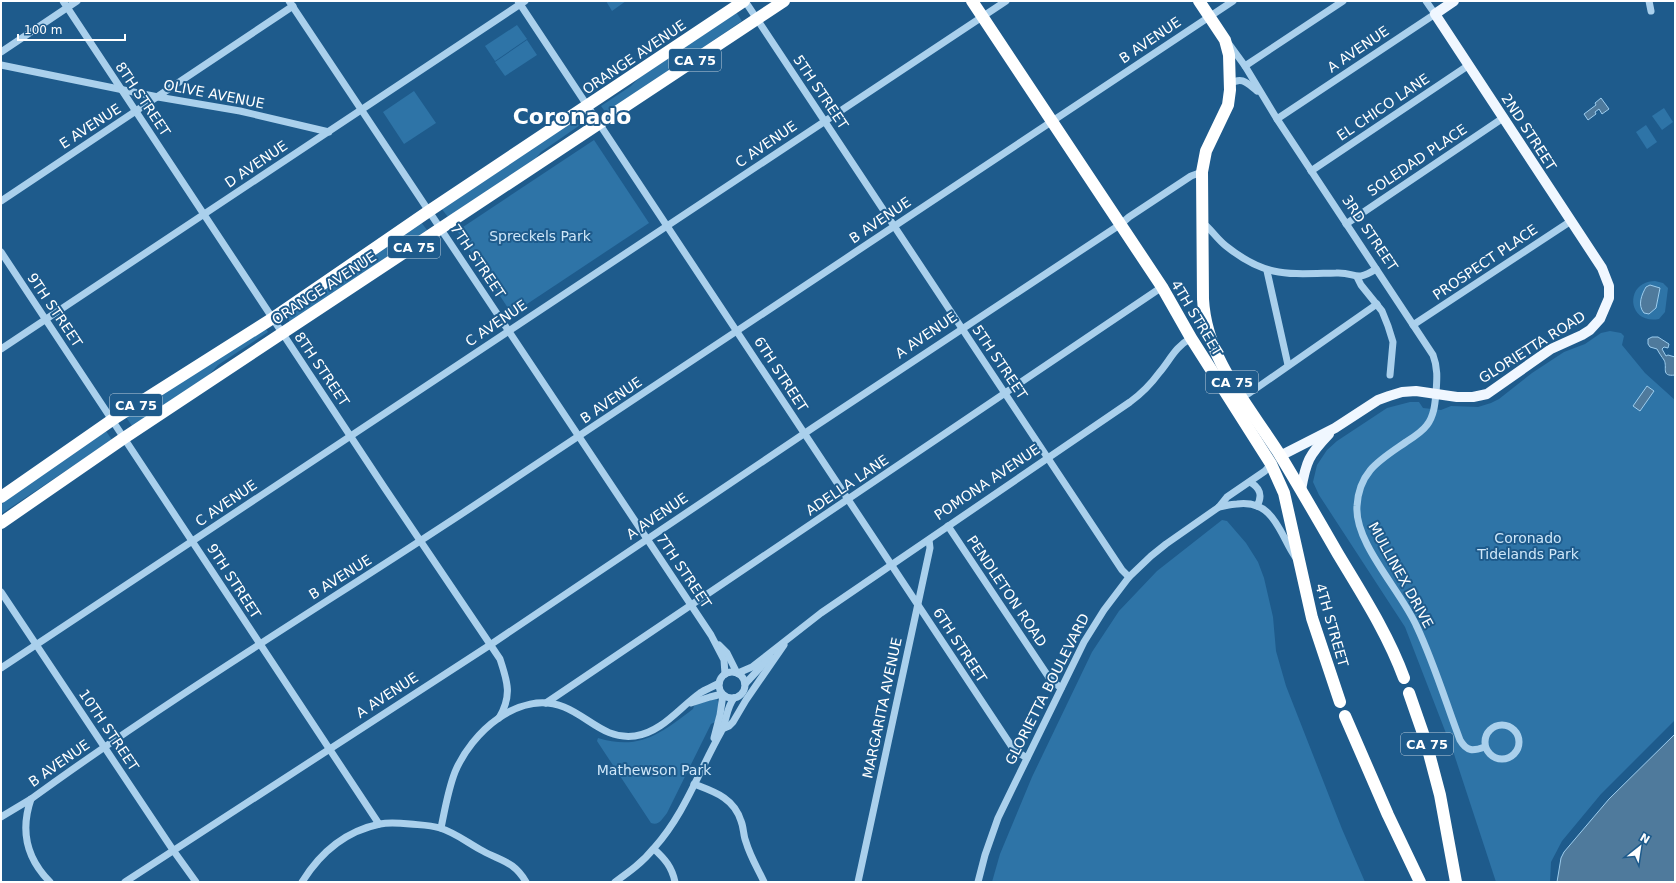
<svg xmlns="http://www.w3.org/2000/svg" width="1676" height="883" viewBox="0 0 1676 883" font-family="'DejaVu Sans',sans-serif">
<rect width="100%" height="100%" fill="#1e5b8c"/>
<g fill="#2e74a7">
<path d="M606,1H626L612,11Z"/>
<path d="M736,12L742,21L606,113L601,106L631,86L639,78Z"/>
<path d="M517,25L527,39L495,61L485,46Z"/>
<path d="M527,40L537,55L505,76L495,62Z"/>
<path d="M414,91L436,123L404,144L383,112Z"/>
<path d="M1664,108L1673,122L1662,130L1652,116Z"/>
<path d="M579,117L583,123L541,152L536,158L448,217L441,208Z"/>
<path d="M1646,125L1657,142L1647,149L1636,132Z"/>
<path d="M594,140L649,223L512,314L457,231Z"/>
<path d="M421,222L427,230L290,322L286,316Z"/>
<path d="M1655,281L1663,283L1668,288L1665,312L1659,319C1631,324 1626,293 1643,284C1646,282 1651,281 1655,281Z"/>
<path d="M264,326L268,332L218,365L209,375L132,426L126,417Z"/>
<path d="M1610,331L1621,333L1624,336L1622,345L1645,373L1675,400V720L1601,794L1562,841L1551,862L1550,882H1496L1454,754L1405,627L1319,495L1313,482L1317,465L1327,450L1337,441L1387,408L1410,402H1419L1423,408L1441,410L1451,406L1478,407L1491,403L1499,399L1532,373L1564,352L1585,344L1601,333Z"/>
<path d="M106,431L112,440L1,514V505L14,492Z"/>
<path d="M1222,520L1227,521L1246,543L1258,562L1264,578L1273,617L1276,651L1286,686L1342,829L1365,882H992L1000,854L1032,777L1092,652L1119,611L1157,571Z"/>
<path d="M717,699L719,704L715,722L711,724L667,813C662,819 659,826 651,823L597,741L598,738C640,751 661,733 693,709L694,706L699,703Z"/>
</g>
<g fill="#4f7a9c" stroke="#9dcdee">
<path d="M1601,98L1609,109L1602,114L1599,109L1595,112L1596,114L1588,120L1584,114L1596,105L1595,103Z"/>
<path d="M1650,285L1660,288L1656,308L1649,314L1644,313C1637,305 1642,294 1646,287Z"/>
<path d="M1652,337H1658L1669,344L1668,348L1664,347L1662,349L1666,356L1668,355L1675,357V375C1660,377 1668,367 1664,360C1662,357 1659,353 1657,349L1650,347L1648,344V339Z"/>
<path d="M1647,386L1654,391L1640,411L1633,406Z"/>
<path d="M1675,734V882H1557L1561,858L1564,852L1609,799Z"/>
</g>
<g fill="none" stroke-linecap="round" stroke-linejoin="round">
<g stroke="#aad0ec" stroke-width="7">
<path d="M63,1L384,487L500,659C508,683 512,696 499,718"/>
<path d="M289,1L711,635L724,660L725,674"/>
<path d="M518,1L1014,750L1027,758"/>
<path d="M745,1L1122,570L1129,577"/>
<path d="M1649,1L1651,11"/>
<path d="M1229,44L1245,66L1277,119L1433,355C1438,368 1437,379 1436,393C1435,404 1434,416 1427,425C1422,432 1414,437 1406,442C1380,460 1359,471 1357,506C1354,543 1402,592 1417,627C1434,663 1446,703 1460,740C1467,752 1473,751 1485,747"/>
<path d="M1,52L77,1"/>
<path d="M1,65L158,97L240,111L329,132"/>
<path d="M1245,66L1343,1"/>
<path d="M1230,84C1242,76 1247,83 1257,91"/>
<path d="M1277,119L1435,14L1426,1"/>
<path d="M1311,171L1469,65"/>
<path d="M1,201L293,6"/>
<path d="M1202,222C1211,229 1217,239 1226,246C1266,278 1288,274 1336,273C1357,272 1354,283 1376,269"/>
<path d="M1346,224L1503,118"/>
<path d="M1,252L379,824"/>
<path d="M1267,271L1288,365"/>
<path d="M1357,277L1361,285L1382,311L1388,326L1393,342L1390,375"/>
<path d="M1413,325L1571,221"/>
<path d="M1,349L525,1"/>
<path d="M1248,394L1377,304"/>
<path d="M1250,482C1260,488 1263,495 1257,506"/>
<path d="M1219,507C1225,506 1231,504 1237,504C1275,499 1280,536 1296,558"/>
<path d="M948,526L1050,679L1061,688"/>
<path d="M1,592L173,850L196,882"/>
<path d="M719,645L727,653L737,673"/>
<path d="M1,668L1006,1"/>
<circle cx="732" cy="685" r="13"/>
<path d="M738,673L752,667L821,613L1130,402C1141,394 1151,384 1159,373C1171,359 1174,348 1191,338"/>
<path d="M745,684L770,657"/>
<path d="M546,703L1162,287"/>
<path d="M691,703L710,697L722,694"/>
<circle cx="1502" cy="742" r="17"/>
<path d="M722,729L729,726L733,722L746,700L784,645"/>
<path d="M714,738L720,715L723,695"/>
<path d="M694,784C715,792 734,798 741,821C744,828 743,835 746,842C750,856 758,869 764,882"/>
<path d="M31,799C20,831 26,858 50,882"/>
<path d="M1,817L31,799C174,695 325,604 472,507C726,339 979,169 1233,1"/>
<path d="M441,828C445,809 448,790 455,772C471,733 519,689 564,707C589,717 605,740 635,736C662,732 679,708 700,693C706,689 713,687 719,683"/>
<path d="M654,849C665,859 672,867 675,882"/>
<path d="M125,882L490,645L814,427L1121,224L1129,217L1191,176L1202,172"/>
<path d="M302,882C320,853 346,831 380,824C389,822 400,823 410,824C420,825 430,825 440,828C456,833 468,843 483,851C501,861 514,861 526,882"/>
<path d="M615,882C629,872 643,862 654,848C684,815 699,771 721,732C727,721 726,708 734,698"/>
<path d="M858,882L930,548L929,540"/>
<path d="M978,882L985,855L998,818L1015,783L1084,642L1104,610L1129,577L1151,556L1166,544L1219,507L1227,497L1265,471L1271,464"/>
</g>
<g stroke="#f0f7ff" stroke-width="10">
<path d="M1280,456L1335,428L1378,400L1389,396L1402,392L1416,391L1457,397H1473L1487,394L1551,349L1582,335L1590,330L1600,319L1609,298V286L1602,268L1435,14L1454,1"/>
<path d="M1301,490C1306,461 1309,455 1329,434"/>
</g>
<g stroke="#fff" stroke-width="12">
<path d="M972,1L1162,287L1191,338L1271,464L1284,493L1312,618L1340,702"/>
<path d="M1199,1L1225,40L1229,55L1230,90L1228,105L1206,151L1202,172L1203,299C1206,359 1249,406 1280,455C1300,488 1319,521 1338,554C1362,594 1388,634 1404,678"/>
<path d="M1,497L112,420L273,318L429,211L744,1"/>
<path d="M1,523L124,438L784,1"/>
<path d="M1409,693L1426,742L1440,795L1456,882"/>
<path d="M1345,716L1388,815L1420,882"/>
</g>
</g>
<g text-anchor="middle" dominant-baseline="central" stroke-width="4" stroke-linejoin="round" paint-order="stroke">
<g fill="#1e5b8c" stroke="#bccedc" stroke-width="1">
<rect x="669" y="49" width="52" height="22" rx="3"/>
<rect x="388" y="236" width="52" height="22" rx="3"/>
<rect x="1206" y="371" width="52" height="22" rx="3"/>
<rect x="110" y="394" width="52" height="22" rx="3"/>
<rect x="1401" y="733" width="52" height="22" rx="3"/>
</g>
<g font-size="13" font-weight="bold" fill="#fff">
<text x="695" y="60">CA 75</text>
<text x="414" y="247">CA 75</text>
<text x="1232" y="382">CA 75</text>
<text x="136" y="405">CA 75</text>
<text x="1427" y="744">CA 75</text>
</g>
<g font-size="14" fill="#fff" stroke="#1e5b8c">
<text transform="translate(1150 40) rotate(-34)">B AVENUE</text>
<text transform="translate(1358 49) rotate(-34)">A AVENUE</text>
<text transform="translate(634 57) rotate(-34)">ORANGE AVENUE</text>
<text transform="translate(821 92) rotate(56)">5TH STREET</text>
<text transform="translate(214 94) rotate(11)">OLIVE AVENUE</text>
<text transform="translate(143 99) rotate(56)">8TH STREET</text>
<text transform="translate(1383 107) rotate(-34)">EL CHICO LANE</text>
<text transform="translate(90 126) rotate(-33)">E AVENUE</text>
<text transform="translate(1529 132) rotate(57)">2ND STREET</text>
<text transform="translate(766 144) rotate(-34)">C AVENUE</text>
<text transform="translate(1417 160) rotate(-34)">SOLEDAD PLACE</text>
<text transform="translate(256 164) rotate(-34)">D AVENUE</text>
<text transform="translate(880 220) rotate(-34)">B AVENUE</text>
<text transform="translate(1370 233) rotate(56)">3RD STREET</text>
<text transform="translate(478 261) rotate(56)">7TH STREET</text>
<text transform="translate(1485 262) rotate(-34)">PROSPECT PLACE</text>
<text transform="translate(324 288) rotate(-33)">ORANGE AVENUE</text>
<text transform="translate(55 310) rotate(56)">9TH STREET</text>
<text transform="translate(1197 318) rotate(59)">4TH STREET</text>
<text transform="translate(496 323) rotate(-34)">C AVENUE</text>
<text transform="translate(926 335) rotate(-34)">A AVENUE</text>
<text transform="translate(1532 347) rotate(-32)">GLORIETTA ROAD</text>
<text transform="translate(1000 362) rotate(56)">5TH STREET</text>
<text transform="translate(322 369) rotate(56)">8TH STREET</text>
<text transform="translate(781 374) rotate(57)">6TH STREET</text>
<text transform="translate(611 400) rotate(-34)">B AVENUE</text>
<text transform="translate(987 482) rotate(-34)">POMONA AVENUE</text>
<text transform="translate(847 485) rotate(-34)">ADELLA LANE</text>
<text transform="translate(226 503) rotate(-34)">C AVENUE</text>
<text transform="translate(657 516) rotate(-34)">A AVENUE</text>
<text transform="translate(684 571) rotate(56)">7TH STREET</text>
<text transform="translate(1401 575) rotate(61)">MULLINEX DRIVE</text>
<text transform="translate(340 577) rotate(-32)">B AVENUE</text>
<text transform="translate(234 581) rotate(57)">9TH STREET</text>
<text transform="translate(1007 591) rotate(56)">PENDLETON ROAD</text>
<text transform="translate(1332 625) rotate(74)">4TH STREET</text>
<text transform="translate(960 645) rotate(57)">6TH STREET</text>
<text transform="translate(1047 689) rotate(-63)">GLORIETTA BOULEVARD</text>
<text transform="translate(387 695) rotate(-33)">A AVENUE</text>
<text transform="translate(882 708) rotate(-78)">MARGARITA AVENUE</text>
<text transform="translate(109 730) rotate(56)">10TH STREET</text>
<text transform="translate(59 763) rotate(-35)">B AVENUE</text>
</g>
<g font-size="14" fill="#cfe7f9" stroke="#1e5b8c">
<text x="540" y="236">Spreckels Park</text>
<text x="1528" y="538">Coronado<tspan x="1528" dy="16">Tidelands Park</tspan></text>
<text x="654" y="770">Mathewson Park</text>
</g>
<g font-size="22" font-weight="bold" fill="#fff" stroke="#1e5b8c">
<text x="572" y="116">Coronado</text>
</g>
</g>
<rect width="1676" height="883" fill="none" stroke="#ffffff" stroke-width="4"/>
<g transform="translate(1640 847) rotate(30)" stroke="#1e5b8c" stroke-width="3" paint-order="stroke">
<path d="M0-3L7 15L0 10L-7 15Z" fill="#ffffff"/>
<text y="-6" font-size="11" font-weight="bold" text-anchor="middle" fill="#ffffff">N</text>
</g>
<path d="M18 34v6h107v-6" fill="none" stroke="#ffffff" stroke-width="2"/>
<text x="24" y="34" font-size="12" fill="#ffffff" stroke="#1e5b8c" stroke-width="3" paint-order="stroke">100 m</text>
</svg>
